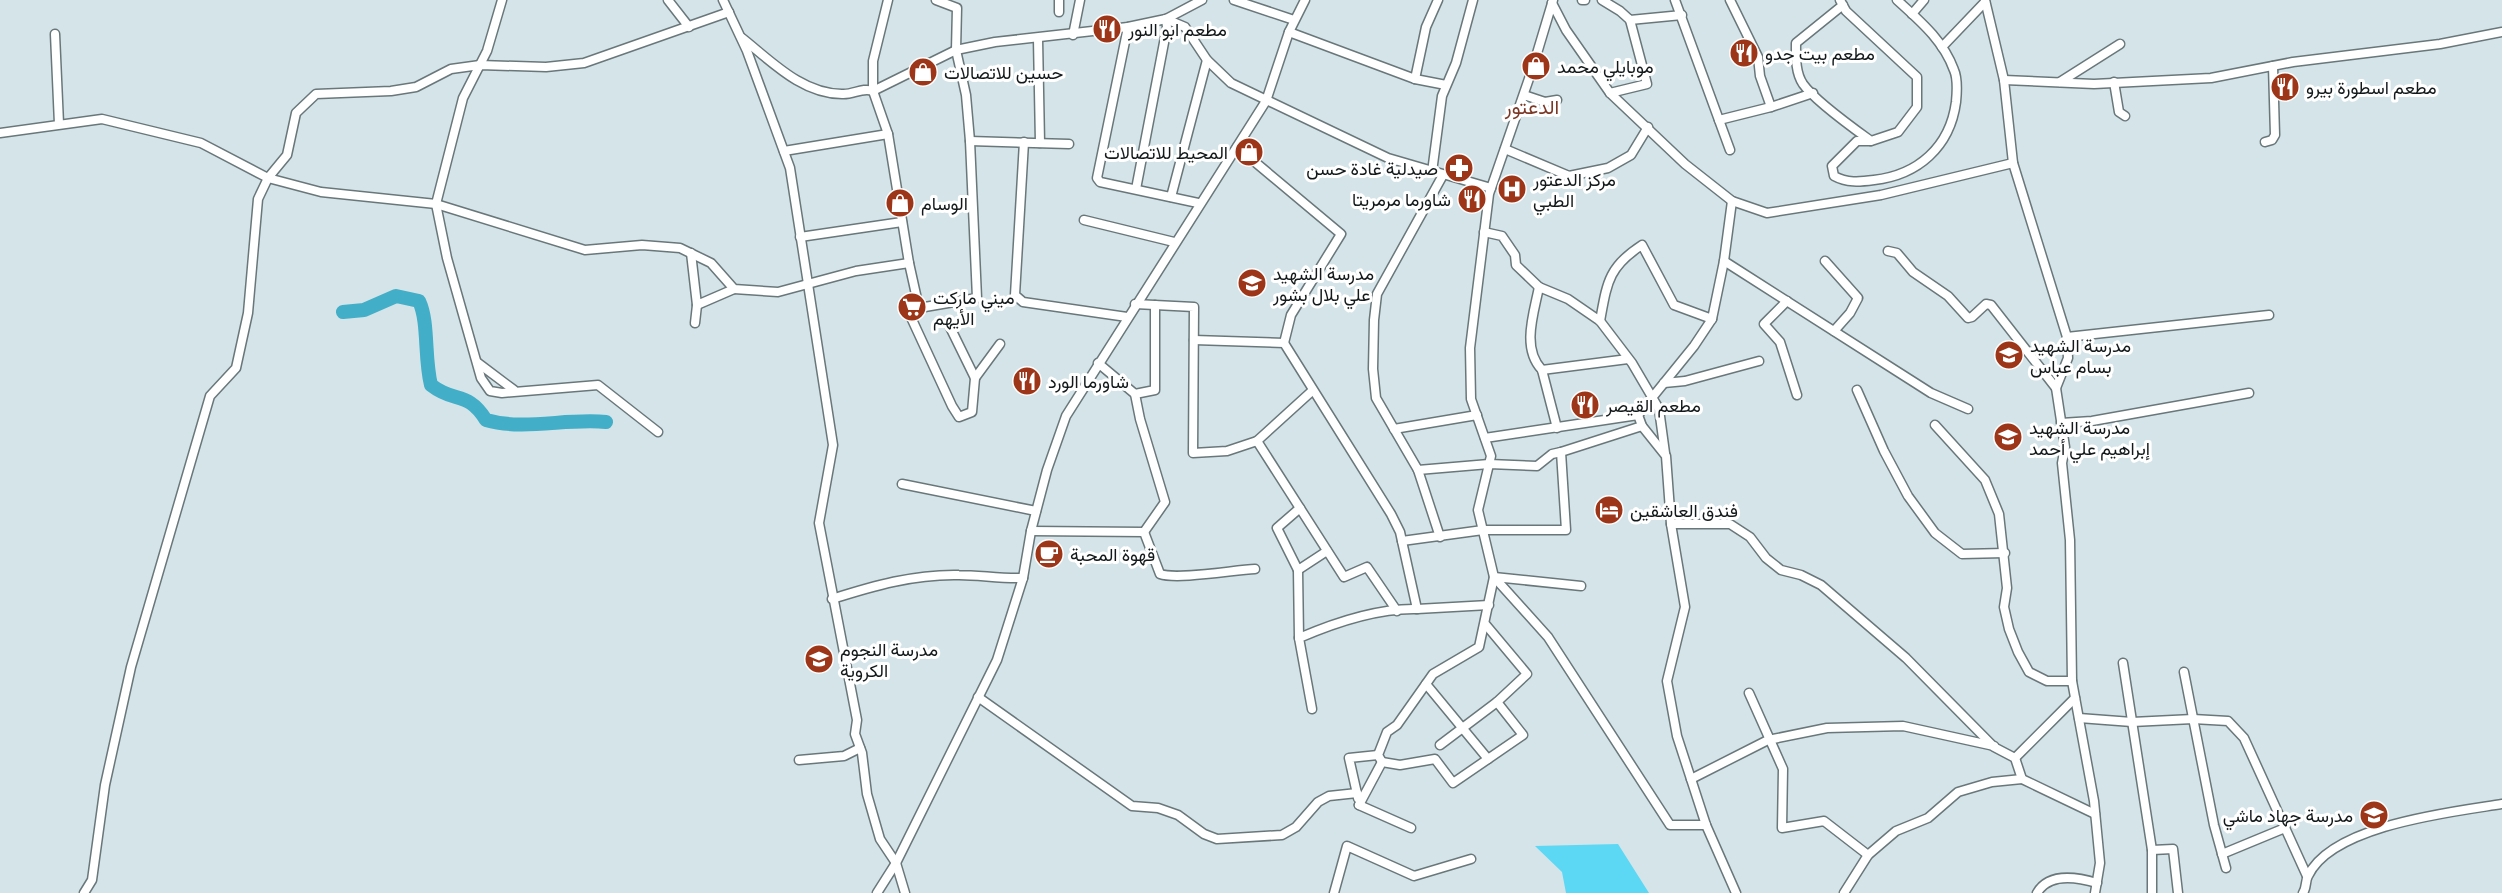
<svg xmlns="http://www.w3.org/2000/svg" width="2502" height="893" viewBox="0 0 2502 893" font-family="Ubuntu,Vazirmatn,sans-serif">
<rect width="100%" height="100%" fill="#d4e4e8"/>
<path fill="#5cd8f5" d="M1618,844L1649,893H1566L1562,872L1535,846Z"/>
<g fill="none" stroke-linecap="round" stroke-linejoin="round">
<path stroke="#42aec7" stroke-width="14" d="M343,312L364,310L396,296L419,301C429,322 424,357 431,385C455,404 467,390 486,420C524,431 566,418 606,422"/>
<g stroke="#69777b" stroke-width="11">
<g id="minor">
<path d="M502,0L487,51L463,98L436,204L447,258L481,378L490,391L502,393L598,385L658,432"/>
<path d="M668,0L689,27"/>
<path d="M723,0L747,51L790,168L833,445L819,523L857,720L855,734L862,753L867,794L880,839L896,863L905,893"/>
<path d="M888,0L873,61V91L888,134L909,263L919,308L908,310L909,313L952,406L959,417L972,412L975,378L949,325"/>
<path d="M1059,0V12"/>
<path d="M1234,0L1294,20"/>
<path d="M1553,0L1532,70L1489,194L1470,348L1471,399L1491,456L1478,510L1494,577L1548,637L1670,825H1706"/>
<path d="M1582,0H1585"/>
<path d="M1602,0L1620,11L1630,20L1682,15"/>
<path d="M1675,0L1730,150"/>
<path d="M1730,0L1758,57L1760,76L1771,107"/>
<path d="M1840,0L1846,11L1917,77V107L1898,132L1871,141C1853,128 1815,101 1803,84C1795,72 1796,56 1796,43L1843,5"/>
<path d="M1985,0L2004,80L2013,163L2067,337L2068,358L2056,388L2065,447L2062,463L2070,540L2072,681L2094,801L2100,863L2095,893"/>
<path d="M1552,3L1566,30L1610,93L1685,164L1732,201L1767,213L1881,195L2013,163"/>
<path d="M1912,14L1924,0"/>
<path d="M1166,19L1185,27L1207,60L1231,83L1388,158L1491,188"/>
<path d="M1128,27L1097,178L1100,182L1198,203"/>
<path d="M1289,32L1415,79L1446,85"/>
<path d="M55,34L59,124"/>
<path d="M1073,35L1080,0"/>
<path d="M742,38C771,61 802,94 842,94C853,95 862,87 873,91L956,50L995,42L1128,27L1166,19L1202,0"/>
<path d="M1038,39L1040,143"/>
<path d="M1942,47L1985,2"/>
<path d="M1415,79L1426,27L1438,0"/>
<path d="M2004,80L2094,84L2211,78L2293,62L2440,44L2502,32"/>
<path d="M2060,82L2120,44"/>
<path d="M2114,82L2119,112L2125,116"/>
<path d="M1610,93L1647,84L1630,20"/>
<path d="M1524,95L1545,102L1557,100"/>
<path d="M1719,120L1771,107L1813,93"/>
<path d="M0,133L102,119L201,143L268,178L321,192L436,204L585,250L642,245L680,248L711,263L734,289L778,292L856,271L909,263"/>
<path d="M970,141L1069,144"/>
<path d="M1870,141H1857L1832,166L1834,176C1847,183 1859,182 1874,180C1918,175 1950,147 1956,102C1957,92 1958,79 1954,70C1943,40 1920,21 1897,0"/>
<path d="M1024,142L1015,295L1023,302L1127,317"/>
<path d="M2265,142L2272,140L2275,135L2273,66"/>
<path d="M1237,147L1341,234L1291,315L1284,343"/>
<path d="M1505,149L1569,176L1608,168L1631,155L1648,127"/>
<path d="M784,151L888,134"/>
<path d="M1432,172L1442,96L1456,63L1473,0"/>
<path d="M1443,175L1377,294L1374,320L1373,369L1376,398L1418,470L1489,464L1537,466L1552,454L1561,452"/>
<path d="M1136,189L1167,27L1166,19"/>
<path d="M1171,197L1207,60"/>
<path d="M1084,220L1174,242"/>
<path d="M1484,232L1502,236L1515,255L1516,265L1539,287L1568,299L1600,321L1632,363L1659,409L1665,453"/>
<path d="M800,237L902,222"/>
<path d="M1888,251L1897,253L1913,272L1948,296L1968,318L1972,317L1986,304L1991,305L2056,388"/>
<path d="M691,253L697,305L734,289"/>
<path d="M1724,261L1931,393L1968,409"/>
<path d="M1825,261L1858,298L1850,313L1834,331"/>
<path d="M1539,287C1534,313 1521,348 1542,370L1557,428"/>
<path d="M1787,301L1764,324L1780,342L1797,395"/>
<path d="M1135,304L1194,307L1193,453L1227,451L1257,441"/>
<path d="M919,308L977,298L970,141L966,95L956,50L957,8L936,0"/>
<path d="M1600,321C1607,283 1608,267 1642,245L1674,305L1712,319"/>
<path d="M695,323L697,305"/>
<path d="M2067,337L2269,315"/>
<path d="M1194,340L1284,343L1391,514L1400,532L1417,609L1489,605"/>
<path d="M478,363L514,390"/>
<path d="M1098,363L1135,394L1140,419L1165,502L1144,532"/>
<path d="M1542,370L1628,359"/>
<path d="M975,378L1000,344"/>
<path d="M1664,383L1685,381L1759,361"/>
<path d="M1857,390L1884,451L1908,496L1935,533L1962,554L2005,553"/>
<path d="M1312,391L1257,441L1344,577L1367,567L1397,611"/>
<path d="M1135,394L1155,390V305"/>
<path d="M1638,415L1642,426L1666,456L1671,524L1685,607L1667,681L1677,736L1706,825L1736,893"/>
<path d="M2061,423L2092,421L2249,393"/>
<path d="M1935,425L1985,480L1999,514L2007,588L2004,607L2009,629L2018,652L2029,672L2047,681H2072"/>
<path d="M1394,429L1477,415"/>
<path d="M1485,438L1638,415L1694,346L1712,319L1724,261L1732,201"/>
<path d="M1418,470L1440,537"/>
<path d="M902,484L1036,511"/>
<path d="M1300,508L1277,528L1298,570L1327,551"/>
<path d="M1671,524H1730L1750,537L1766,558L1781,570L1801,575L1821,585L1906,658L1994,747L2015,758L2022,779L2095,814"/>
<path d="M1031,531L1144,532L1160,574C1177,580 1234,570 1255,569"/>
<path d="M1402,541L1483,530H1566L1561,452L1642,426"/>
<path d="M1298,570L1299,638"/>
<path d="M832,599C873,586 914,574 959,575C980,575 1001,579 1023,578"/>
<path d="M2123,663L2152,850V893"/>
<path d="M2184,672L2214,825L2226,868"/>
<path d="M1426,684L1488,759"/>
<path d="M1749,693L1783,769L1782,828L1824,821L1868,855"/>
<path d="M978,697L1132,806L1158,808L1178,815L1204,834L1217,839L1282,835L1296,827L1318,802L1329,796L1357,793"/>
<path d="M1312,709L1299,638C1336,622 1377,608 1417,609"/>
<path d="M2079,718L2132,722L2193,719L2228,721L2244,738L2307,876"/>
<path d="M1440,745L1497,702L1527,674L1486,625"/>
<path d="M2015,758L2075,698"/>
<path d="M799,760L844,756L860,748"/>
<path d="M1382,762L1378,755L1387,732L1397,725L1433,674L1479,647L1494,577L1581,586"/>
<path d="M1691,779L1768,740L1827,728L1903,726L1994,746"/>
<path d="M1358,798L1349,758L1378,755"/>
<path d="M1359,805L1382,762L1400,765L1435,759L1453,783L1523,735L1497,702"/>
<path d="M1359,805L1411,828"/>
<path d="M2152,850L2173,849L2178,893"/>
<path d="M2222,854L2285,828"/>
<path d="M84,893L92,880L105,785L131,667L210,396L236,368L248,313L258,199L268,178L287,155L296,113L316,94L391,91L416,87L451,69L480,65L546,67L584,63L729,12"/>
<path d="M877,893L896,863L997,660L1023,578L1031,531L1047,470L1066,416L1266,101L1289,32L1305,0"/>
<path d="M1334,893L1347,846L1414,876L1471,859"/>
<path d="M1844,893L1868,855L1896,831L1928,818L1958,792L1992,782L2022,779"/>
<path d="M2037,893C2049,872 2077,877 2097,883"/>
<path d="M2303,893C2307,887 2305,881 2308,876C2332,825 2452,812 2502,804"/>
</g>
</g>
<use href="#minor" stroke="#fff" stroke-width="8"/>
</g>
<defs>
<g id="restaurant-disc" transform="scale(1.5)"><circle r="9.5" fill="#9d3518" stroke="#fff"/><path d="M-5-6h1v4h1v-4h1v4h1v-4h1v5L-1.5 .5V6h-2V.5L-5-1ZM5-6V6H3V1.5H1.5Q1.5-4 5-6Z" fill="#fff"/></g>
<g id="shop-disc" transform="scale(1.5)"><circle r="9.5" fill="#9d3518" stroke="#fff"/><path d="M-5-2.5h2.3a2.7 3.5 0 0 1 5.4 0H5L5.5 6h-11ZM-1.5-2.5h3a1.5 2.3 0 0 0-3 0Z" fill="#fff"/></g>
<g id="pharmacy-disc" transform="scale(1.5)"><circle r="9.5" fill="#9d3518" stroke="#fff"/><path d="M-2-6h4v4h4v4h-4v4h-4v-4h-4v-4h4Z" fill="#fff"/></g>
<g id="hospital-disc" transform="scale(1.5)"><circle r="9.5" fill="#9d3518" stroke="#fff"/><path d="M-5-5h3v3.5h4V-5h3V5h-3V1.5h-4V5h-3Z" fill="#fff"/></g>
<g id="school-disc" transform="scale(1.5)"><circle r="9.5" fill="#9d3518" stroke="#fff"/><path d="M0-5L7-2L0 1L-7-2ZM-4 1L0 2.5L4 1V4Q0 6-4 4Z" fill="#fff"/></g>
<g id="supermarket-disc" transform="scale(1.5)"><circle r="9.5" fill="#9d3518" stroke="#fff"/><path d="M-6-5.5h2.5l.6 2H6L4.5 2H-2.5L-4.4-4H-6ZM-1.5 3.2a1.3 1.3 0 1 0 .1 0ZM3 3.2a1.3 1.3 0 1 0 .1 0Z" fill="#fff"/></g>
<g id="hotel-disc" transform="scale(1.5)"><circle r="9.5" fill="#9d3518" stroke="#fff"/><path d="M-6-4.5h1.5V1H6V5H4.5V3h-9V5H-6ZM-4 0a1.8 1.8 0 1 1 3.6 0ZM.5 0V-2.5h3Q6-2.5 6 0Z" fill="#fff"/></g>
<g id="cafe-disc" transform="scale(1.5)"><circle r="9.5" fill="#9d3518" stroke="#fff"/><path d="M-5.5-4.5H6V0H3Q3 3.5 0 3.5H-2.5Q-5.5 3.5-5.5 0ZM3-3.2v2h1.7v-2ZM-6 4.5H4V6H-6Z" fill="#fff"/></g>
</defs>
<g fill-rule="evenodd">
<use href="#restaurant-disc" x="1107" y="29"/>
<use href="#restaurant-disc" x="1744" y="53"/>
<use href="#shop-disc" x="1536" y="66"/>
<use href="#shop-disc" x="923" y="72"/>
<use href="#restaurant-disc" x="2285" y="87"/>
<use href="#shop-disc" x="1249" y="152"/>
<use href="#pharmacy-disc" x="1459" y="168"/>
<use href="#hospital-disc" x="1512" y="189"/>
<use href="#restaurant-disc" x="1472" y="199"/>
<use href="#shop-disc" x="900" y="203"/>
<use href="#school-disc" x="1252" y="283"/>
<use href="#supermarket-disc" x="912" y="307"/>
<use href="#school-disc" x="2009" y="355"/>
<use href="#restaurant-disc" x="1027" y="381"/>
<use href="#restaurant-disc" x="1585" y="405"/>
<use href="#school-disc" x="2008" y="437"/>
<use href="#hotel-disc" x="1609" y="510"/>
<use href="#cafe-disc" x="1049" y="554"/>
<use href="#school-disc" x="819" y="659"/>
<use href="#school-disc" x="2374" y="815"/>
</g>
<g text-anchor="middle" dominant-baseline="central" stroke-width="6" stroke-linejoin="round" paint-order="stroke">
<g font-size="18" fill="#13191a" stroke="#fff" text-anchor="start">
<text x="1128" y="29">مطعم ابو النور</text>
<text x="1765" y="53">مطعم بيت جدو</text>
<text x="1557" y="66">موبايلي محمد</text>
<text x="944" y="72">حسين للاتصالات</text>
<text x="2306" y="87">مطعم اسطورة بيرو</text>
<text x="1228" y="152" text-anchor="end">المحيط للاتصالات</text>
<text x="1438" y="168" text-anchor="end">صيدلية غادة حسن</text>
<text x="1533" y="179">مركز الدعتور<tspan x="1533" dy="21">الطبي</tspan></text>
<text x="1451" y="199" text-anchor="end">شاورما مرمريتا</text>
<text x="921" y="203">الوسام</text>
<text x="1273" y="273">مدرسة الشهيد<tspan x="1273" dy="21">علي بلال بشور</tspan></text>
<text x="933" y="297">ميني ماركت<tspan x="933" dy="21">الأيهم</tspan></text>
<text x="2030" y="345">مدرسة الشهيد<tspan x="2030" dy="21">بسام عباس</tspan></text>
<text x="1048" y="381">شاورما الورد</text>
<text x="1606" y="405">مطعم القيصر</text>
<text x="2029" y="427">مدرسة الشهيد<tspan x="2029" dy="21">إبراهيم علي أحمد</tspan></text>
<text x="1630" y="510">فندق العاشقين</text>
<text x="1070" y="554">قهوة المحبة</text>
<text x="840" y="649">مدرسة النجوم<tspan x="840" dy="21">الكروية</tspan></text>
<text x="2353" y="815" text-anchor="end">مدرسة جهاد ماشي</text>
</g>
<g font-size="20" fill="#7c3826" stroke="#fff">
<text x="1532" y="106">الدعتور</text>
</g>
</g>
</svg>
